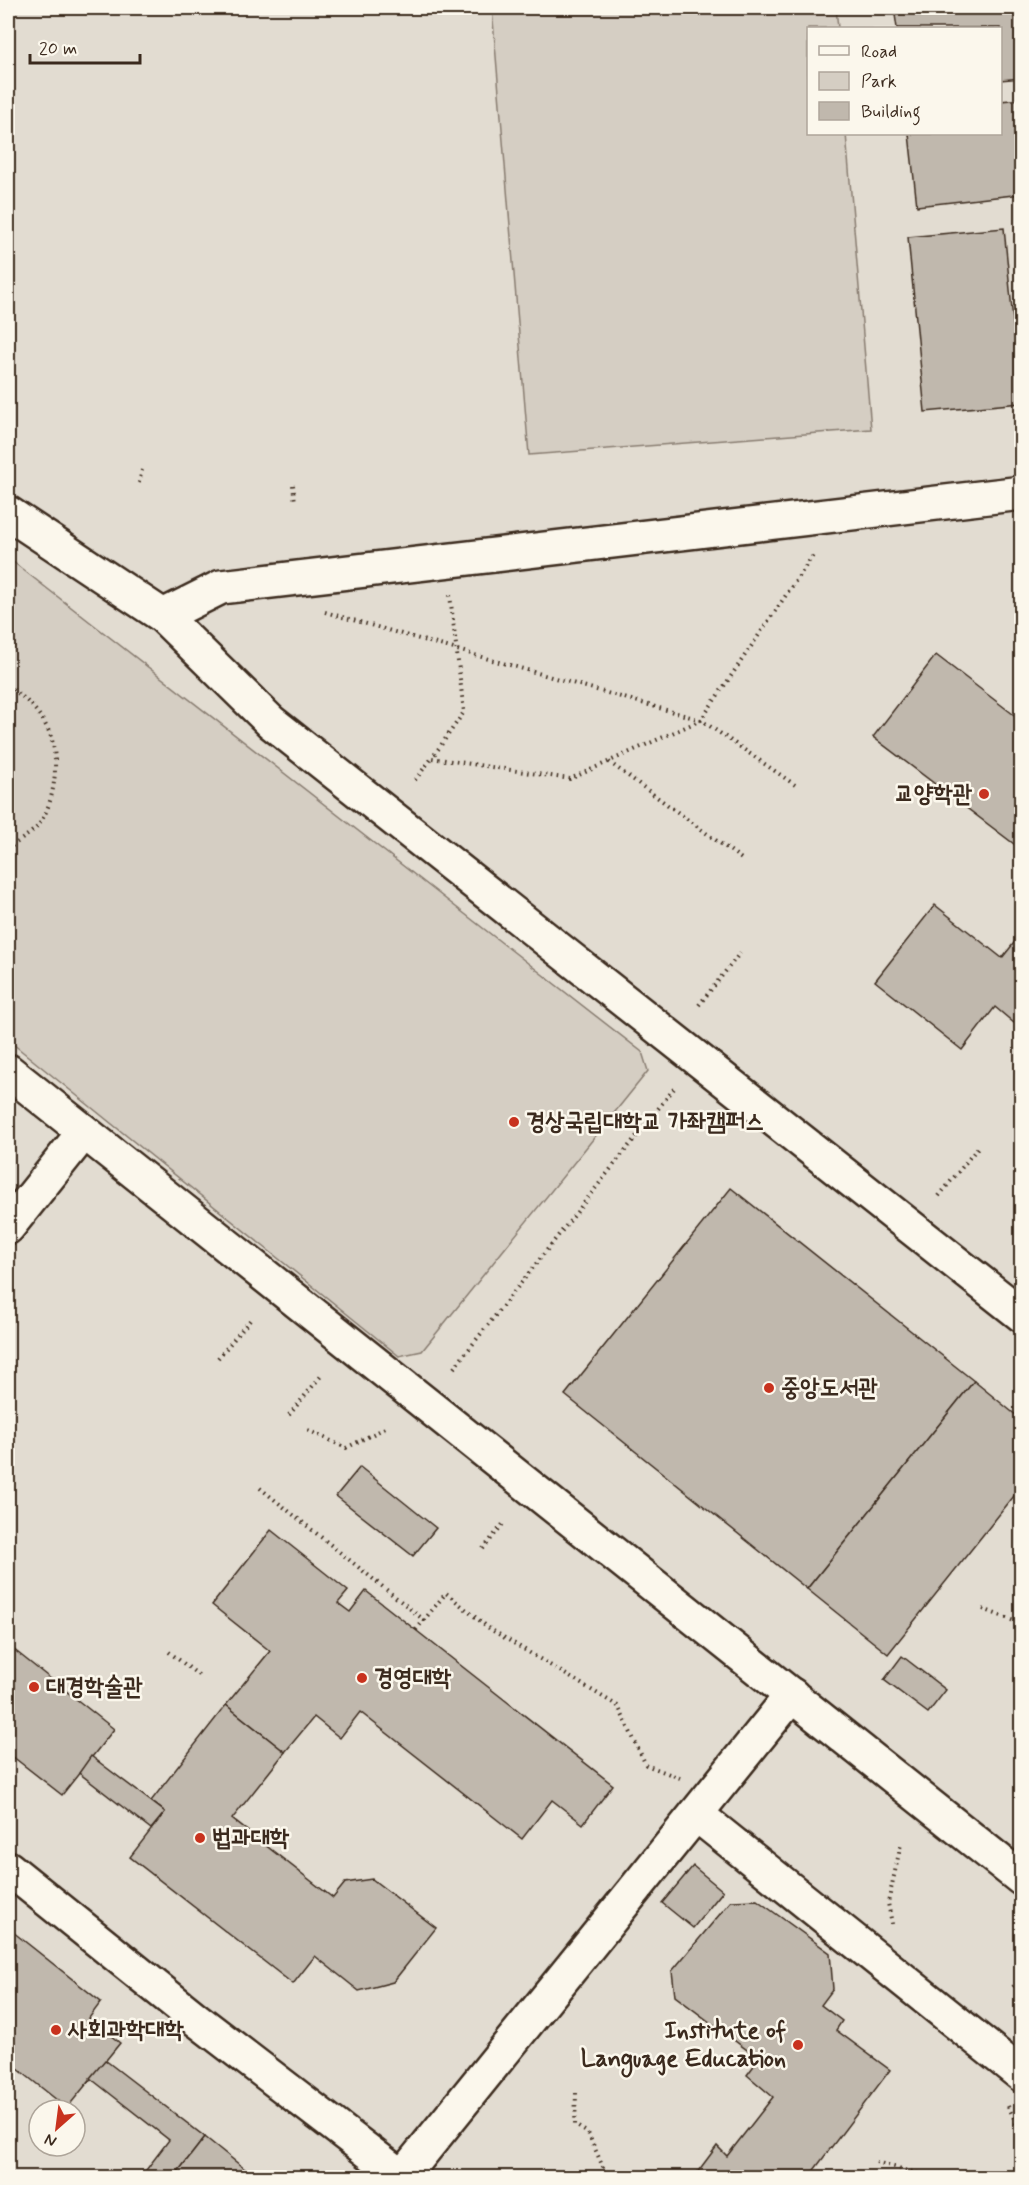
<svg xmlns="http://www.w3.org/2000/svg" width="1029" height="2185" viewBox="0 0 1029 2185" font-family="Mynerve,'Poor Story',sans-serif">
<rect width="100%" height="100%" fill="#f0ebe0"/>
<filter id="ink" filterUnits="userSpaceOnUse"><feTurbulence type="fractalNoise" baseFrequency=".0167" numOctaves="2"/><feDisplacementMap in="SourceGraphic" scale="12" xChannelSelector="R" yChannelSelector="G"/><feConvolveMatrix kernelMatrix="1 2 1 2 8 2 1 2 1" color-interpolation-filters="sRGB"/></filter>
<g filter="url(#ink)">
<path fill="#e2dcd1" fill-rule="evenodd" d="M8,8H1021V2177H8ZM808,28H1000V134H808ZM39,2110H75V2146H39Z"/>
<g fill="#d5cec3" stroke="#887c70" stroke-width="1.5">
<path d="M492,8H836L838,28H808V134H846L871,429L529,455Z"/>
<path d="M8,558L642,1052L648,1071L422,1351L399,1356L8,1040Z"/>
</g>
<g fill="#c0b8ad" stroke="#3b2a1e" stroke-width="1.5">
<path d="M894,8H1022V78L1000,80V28H897Z"/>
<path d="M1022,99V194L917,206L909,134H1000V101Z"/>
<path d="M1004,228L1021,403L925,412L908,237Z"/>
<path d="M936,655L1022,721V850L873,737Z"/>
<path d="M935,905L1002,958L1022,933V1014L1014,1023L995,1007L962,1050L875,981Z"/>
<path d="M731,1188L974,1381L807,1589L565,1395Z"/>
<path d="M974,1381L1022,1420V1486L888,1654L807,1589Z"/>
<path d="M360,1467L436,1528L413,1556L336,1496Z"/>
<path d="M271,1530L348,1591L338,1603L350,1612L366,1591L613,1785L583,1824L552,1800L522,1839L360,1712L340,1738L314,1717L285,1752L226,1705L270,1651L212,1605Z"/>
<path d="M8,1645L114,1729L62,1795L8,1753Z"/>
<path d="M902,1656L946,1690L928,1713L884,1680Z"/>
<path d="M226,1705L285,1752L232,1819L333,1898L345,1883L372,1879L436,1928L393,1982L359,1991L315,1956L293,1984L130,1857L165,1812L151,1801Z"/>
<path d="M91,1756L165,1812L151,1829L79,1773Z"/>
<path d="M693,1866L723,1891L693,1928L662,1903Z"/>
<path d="M757,1900L830,1953L833,1989L821,2005L842,2021L836,2030L890,2070L808,2178H693L717,2146L727,2156L773,2097L747,2075L759,2059L675,1996L672,1971L731,1901Z"/>
<path d="M13,1932L101,2002L89,2018L120,2043L67,2108L8,2061V1939Z"/>
<path d="M105,2060L205,2137L173,2178H140L169,2140L90,2078Z"/>
<path d="M205,2137L256,2178H173Z"/>
</g>
<g fill="none" stroke-linecap="round" stroke-linejoin="round">
<g stroke="#3b2a1e" stroke-width="38">
<g id="minor">
<path d="M8,513L163,616L271,722L1022,1315"/>
<path d="M163,616L221,587L1022,493"/>
<path d="M8,1071L1022,1879"/>
<path d="M8,1227L84,1132"/>
<path d="M696,1814L1022,2075"/>
<path d="M8,1868L197,2020L403,2178"/>
<path d="M402,2177L792,1695"/>
</g>
</g>
<g stroke="#3b2a1e" stroke-width="4" stroke-dasharray="1.5 4.5" stroke-linecap="butt">
<path d="M139,483L142,470"/>
<path d="M293,485L295,502"/>
<path d="M450,595L464,712L432,758L570,779L701,720L814,554"/>
<path d="M325,612L701,720L798,787"/>
<path d="M8,686C25,697 42,714 50,734C60,760 55,805 37,827C29,835 17,842 8,849"/>
<path d="M609,762L743,860"/>
<path d="M415,780L432,758"/>
<path d="M699,1005L740,953"/>
<path d="M939,1196L979,1146"/>
<path d="M218,1358L251,1319"/>
<path d="M454,1368L676,1086"/>
<path d="M289,1415L321,1376"/>
<path d="M308,1430L346,1448L385,1428"/>
<path d="M260,1488L424,1620L446,1593L490,1629L618,1706L646,1765L680,1778"/>
<path d="M483,1549L503,1524"/>
<path d="M983,1609L1022,1624"/>
<path d="M416,1630L424,1620"/>
<path d="M169,1652L201,1677"/>
<path d="M892,1924L888,1903L901,1844"/>
<path d="M1013,1987L1022,1977"/>
<path d="M576,2093L575,2125L588,2133L603,2167L595,2178"/>
<path d="M1008,2106L1022,2135"/>
<path d="M876,2162L935,2178"/>
</g>
<use href="#minor" stroke="#fbf7ec" stroke-width="33"/>
</g>
</g>
<g fill="#c8321e" stroke="#fbf7ec" stroke-width="2">
<circle cx="984" cy="794" r="6"/>
<circle cx="514" cy="1122" r="6"/>
<circle cx="769" cy="1388" r="6"/>
<circle cx="362" cy="1678" r="6"/>
<circle cx="34" cy="1687" r="6"/>
<circle cx="200" cy="1838" r="6"/>
<circle cx="56" cy="2030" r="6"/>
<circle cx="798" cy="2045" r="6"/>
</g>
<g text-anchor="middle" dominant-baseline="central" stroke-width="5" stroke-linejoin="round" paint-order="stroke">
<g font-size="24" font-weight="bold" fill="#3b2a1e" stroke="#fbf7ec" text-anchor="start">
<text x="972" y="794" text-anchor="end">교양학관</text>
<text x="526" y="1122">경상국립대학교 가좌캠퍼스</text>
<text x="781" y="1388">중앙도서관</text>
<text x="374" y="1678">경영대학</text>
<text x="46" y="1687">대경학술관</text>
<text x="212" y="1838">법과대학</text>
<text x="68" y="2030">사회과학대학</text>
<text x="786" y="2031" text-anchor="end">Institute of<tspan x="786" dy="28">Language Education</tspan></text>
</g>
</g>
<rect width="1029" height="2185" fill="none" stroke="#fbf7ec" stroke-width="30"/>
<rect x="15" y="15" width="999" height="2155" fill="none" stroke="#3b2a1e" stroke-width="2" filter="url(#ink)"/>
<rect x="807" y="27" width="195" height="108" fill="#fbf7ec" stroke="#aea59a" stroke-width="1.5"/>
<rect x="819" y="46" width="30" height="9" fill="#fbf7ec" stroke="#aea59a" stroke-width="1.5"/>
<text x="861" y="57" font-size="18" fill="#3b2a1e">Road</text>
<rect x="819" y="72" width="30" height="18" fill="#d5cec3" stroke="#aea59a" stroke-width="1.5"/>
<text x="861" y="87" font-size="18" fill="#3b2a1e">Park</text>
<rect x="819" y="102" width="30" height="18" fill="#c0b8ad" stroke="#aea59a" stroke-width="1.5"/>
<text x="861" y="117" font-size="18" fill="#3b2a1e">Building</text>
<g transform="translate(57 2128) rotate(208)"><circle r="28" fill="#fbf7ec" stroke="#aea59a" stroke-width="1.5"/>
<path d="M0-4.5L10 22L0 15L-10 22Z" fill="#c8321e"/>
<text y="-9" font-size="16" font-weight="bold" text-anchor="middle" fill="#3b2a1e">N</text>
</g>
<path d="M30 54v9h110v-9" fill="none" stroke="#3b2a1e" stroke-width="3"/>
<text x="39" y="54" font-size="18" fill="#3b2a1e" stroke="#fbf7ec" stroke-width="4.5" paint-order="stroke">20 m</text>
</svg>
